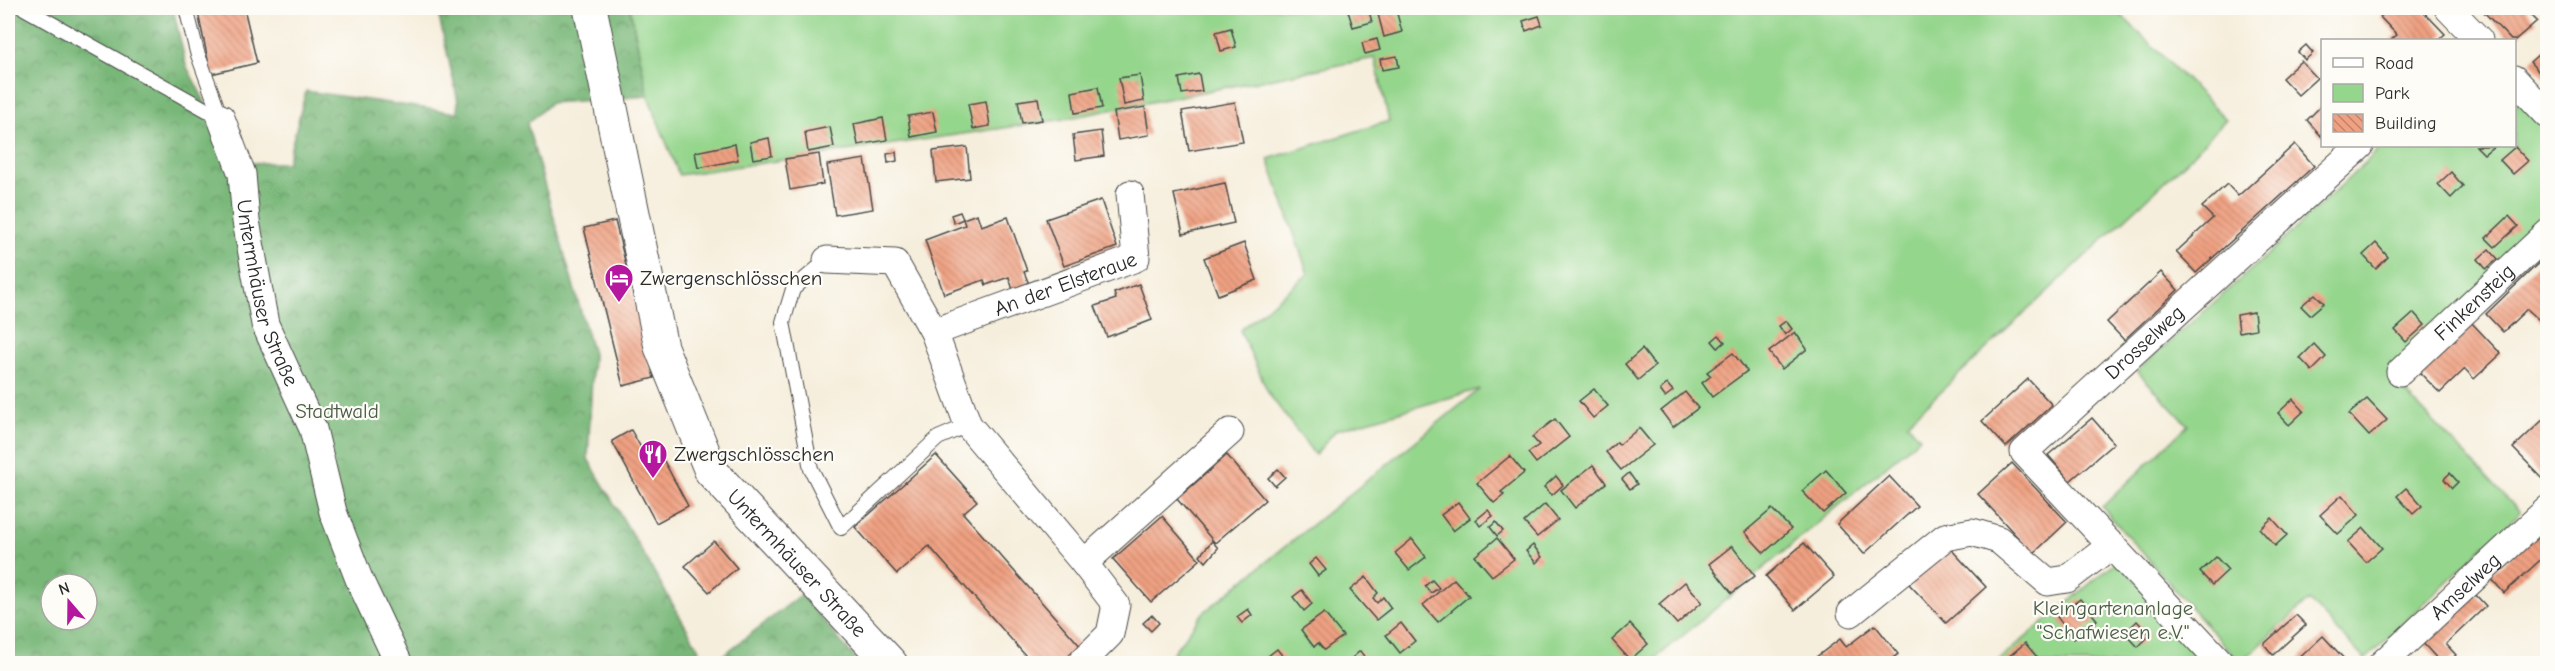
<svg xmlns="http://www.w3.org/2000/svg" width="2555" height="671" viewBox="0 0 2555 671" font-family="'Comic Neue',sans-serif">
<defs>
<pattern id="forest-crowns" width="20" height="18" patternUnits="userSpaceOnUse" patternTransform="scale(1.5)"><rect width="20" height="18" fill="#78b778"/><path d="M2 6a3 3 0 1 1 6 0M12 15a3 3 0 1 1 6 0" fill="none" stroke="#639563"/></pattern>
<pattern id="building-back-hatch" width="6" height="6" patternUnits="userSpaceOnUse" patternTransform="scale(1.5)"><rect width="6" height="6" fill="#f0a182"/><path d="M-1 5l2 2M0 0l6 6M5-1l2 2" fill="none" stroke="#c3836b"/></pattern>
</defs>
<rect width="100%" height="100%" fill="#fdfcf7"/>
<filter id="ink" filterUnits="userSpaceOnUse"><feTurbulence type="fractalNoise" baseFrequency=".0167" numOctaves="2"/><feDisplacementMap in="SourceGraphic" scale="12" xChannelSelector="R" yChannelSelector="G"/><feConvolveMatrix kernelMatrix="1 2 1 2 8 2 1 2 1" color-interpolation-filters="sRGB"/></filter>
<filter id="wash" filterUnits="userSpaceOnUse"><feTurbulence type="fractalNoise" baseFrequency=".008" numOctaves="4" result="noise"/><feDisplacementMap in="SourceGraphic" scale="24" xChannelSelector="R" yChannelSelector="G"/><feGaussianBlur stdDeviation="1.35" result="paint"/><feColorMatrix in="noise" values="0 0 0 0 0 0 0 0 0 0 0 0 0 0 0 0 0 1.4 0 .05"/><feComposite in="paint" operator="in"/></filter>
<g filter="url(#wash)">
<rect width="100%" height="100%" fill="#f6eedc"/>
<g fill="#95d68d" stroke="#60805c" stroke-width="1.5">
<path d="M630,8H2114L2226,119L2189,159L1907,423L1920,438L1650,663H1165L1203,613L1480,389L1336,430L1315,455L1269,394L1240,330L1308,274L1268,159L1389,121L1375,58L1059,120L679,175L648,96Z"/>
<path d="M2515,95L2547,130V219L2388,374L2520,512L2365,660L2309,600L2240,663L2102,507L2188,425L2137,371L2265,257L2383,146H2514Z"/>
<path d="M2117,561L2213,664H1994Z"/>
</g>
<g fill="url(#forest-crowns)" stroke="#527152" stroke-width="1.5" fill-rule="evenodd">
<path d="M8,8H173L186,65L209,110L229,163H287L306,91L457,113L458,101L437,8H630L648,96L550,103L527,124L593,354L588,459L707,663H8ZM51,584H87V620H51Z"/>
<path d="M801,595L859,663H713Z"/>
</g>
<g id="blocks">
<g fill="url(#building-back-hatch)">
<path d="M197,8H244L257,63L211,74Z"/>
<path d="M1347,8H1368L1372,22L1353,27Z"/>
<path d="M2390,8H2420L2445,34L2438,40H2391L2397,35L2380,17Z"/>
<path d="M2480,8H2528L2526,10L2537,21L2515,40H2511Z"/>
<path d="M1396,10L1402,32L1384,37L1378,14Z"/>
<path d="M1539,16L1542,25L1526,31L1523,21Z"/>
<path d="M1231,28L1236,47L1221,51L1216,32Z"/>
<path d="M1377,39L1380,50L1365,54L1362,43Z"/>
<path d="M2306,45L2313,53L2305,60L2298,52Z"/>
<path d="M2548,46V82L2530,62Z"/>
<path d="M1397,56L1399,67L1382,70L1380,59Z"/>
<path d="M2301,61L2317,78L2298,95L2282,78Z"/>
<path d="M1199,74L1202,91L1182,94L1179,78Z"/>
<path d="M1140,75L1144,101L1124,105L1119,78Z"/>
<path d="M1098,87L1102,108L1075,113L1072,92Z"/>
<path d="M1038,98L1042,120L1022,123L1018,101Z"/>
<path d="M986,101L990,126L973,129L968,104Z"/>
<path d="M1235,102L1243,142L1189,151L1182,111Z"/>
<path d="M2322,105V137L2307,120Z"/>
<path d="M1145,107L1149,135L1118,140L1114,112Z"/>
<path d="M933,112L937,132L911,137L908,116Z"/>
<path d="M883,118L887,140L858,145L854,124Z"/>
<path d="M830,127L834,147L808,152L805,132Z"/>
<path d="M1101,131L1104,156L1076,160L1073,135Z"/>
<path d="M769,138L772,156L753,159L750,142Z"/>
<path d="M735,144L738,160L698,168L695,152Z"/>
<path d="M2295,144L2314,166L2196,273L2176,252L2213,218L2202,207L2227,184L2238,196Z"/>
<path d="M2476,146H2494L2484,154Z"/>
<path d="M967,147L970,178L936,182L933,151Z"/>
<path d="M2515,147L2528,161L2513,174L2500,160Z"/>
<path d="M896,152L897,161L888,163L887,154Z"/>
<path d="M819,154L823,184L790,190L785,159Z"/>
<path d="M865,159L873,209L835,215L827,165Z"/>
<path d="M2451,172L2463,186L2451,198L2438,184Z"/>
<path d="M1225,183L1234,223L1183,234L1174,194Z"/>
<path d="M1101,200L1117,247L1064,266L1046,219Z"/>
<path d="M960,212L963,219L954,223L951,215Z"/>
<path d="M977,214L981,226L1008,217L1027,271L1024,272L1029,284L1013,290L1009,277L986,285L984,280L944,294L925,240L965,225L963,219Z"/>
<path d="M2509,216L2518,226L2495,247L2486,238Z"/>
<path d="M615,221L654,378L623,386L584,228Z"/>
<path d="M1244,243L1257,280L1218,295L1204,258Z"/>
<path d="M2376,243L2388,257L2376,269L2363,255Z"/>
<path d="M2489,249L2498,259L2486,269L2478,259Z"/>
<path d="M2548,254V328L2527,309L2503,332L2486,314Z"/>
<path d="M2161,272L2178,290L2124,340L2107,322Z"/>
<path d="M1139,284L1152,320L1107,337L1095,306L1116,299L1114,293Z"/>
<path d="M2315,294L2324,303L2310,315L2301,306Z"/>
<path d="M2254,312L2256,329L2239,332L2237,315Z"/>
<path d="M2414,313L2425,325L2406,342L2395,330Z"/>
<path d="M1786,321L1792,329L1785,335L1779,326Z"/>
<path d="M2470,321L2501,354L2474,379L2465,369L2440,393L2418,371Z"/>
<path d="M1795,332L1807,349L1782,369L1769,352Z"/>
<path d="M1719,335L1725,342L1718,348L1712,341Z"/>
<path d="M2314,344L2326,357L2312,371L2300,358Z"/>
<path d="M1642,349L1655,366L1638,380L1625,364Z"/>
<path d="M1733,353L1747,371L1712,397L1702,383L1711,376L1707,372Z"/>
<path d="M2028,379L2052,405L2006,447L1982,421Z"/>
<path d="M1667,384L1673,391L1665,397L1660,390Z"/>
<path d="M1594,389L1608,406L1593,418L1579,401Z"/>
<path d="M1685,392L1698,408L1673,427L1661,411Z"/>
<path d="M2293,399L2304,411L2289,425L2278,413Z"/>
<path d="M2367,399L2387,420L2369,436L2349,414Z"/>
<path d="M2548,415V484L2513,448Z"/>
<path d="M2092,418L2114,443L2070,481L2048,455Z"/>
<path d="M1555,419L1569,437L1536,463L1528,453L1539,445L1532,437Z"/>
<path d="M1639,428L1653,445L1621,470L1606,452L1617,442L1619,445Z"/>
<path d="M631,430L644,453L656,446L688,506L656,523L612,441Z"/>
<path d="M936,455L977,501L963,513L1082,648L1065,664H1033L929,546L897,574L855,527Z"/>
<path d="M1227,455L1265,500L1215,543L1177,499Z"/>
<path d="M1510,456L1524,473L1501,492L1504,495L1494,503L1477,483Z"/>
<path d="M2012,463L2067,522L2033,554L1978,494Z"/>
<path d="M1593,465L1606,483L1575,508L1561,490Z"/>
<path d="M1278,469L1285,477L1275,486L1268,478Z"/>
<path d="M1826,470L1846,493L1823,513L1802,491Z"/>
<path d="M1629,473L1637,484L1630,489L1622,479Z"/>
<path d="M2450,473L2458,482L2452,488L2444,479Z"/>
<path d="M1556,476L1563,485L1552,495L1544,487Z"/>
<path d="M1889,476L1917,506L1864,554L1837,524Z"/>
<path d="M2406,488L2422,506L2413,514L2397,496Z"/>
<path d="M2342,495L2359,515L2338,534L2320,515Z"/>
<path d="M1458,502L1470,518L1453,531L1441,515Z"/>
<path d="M1545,504L1558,520L1537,537L1524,522Z"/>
<path d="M1772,509L1791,529L1764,553L1745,532Z"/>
<path d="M1488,510L1493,516L1480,526L1476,520Z"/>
<path d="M1162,516L1200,560L1151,602L1113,559Z"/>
<path d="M2272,518L2287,535L2275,546L2260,529Z"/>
<path d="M1496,522L1503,531L1497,536L1490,527Z"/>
<path d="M2364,528L2382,548L2366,562L2348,542Z"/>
<path d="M2540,530L2548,538V553L2504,593L2489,576Z"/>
<path d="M1497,538L1514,559L1492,576L1475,556Z"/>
<path d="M1412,539L1426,557L1409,570L1395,553Z"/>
<path d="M714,541L737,568L709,592L685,566Z"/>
<path d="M1212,541L1218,548L1206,562L1200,555Z"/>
<path d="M1804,543L1834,577L1795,610L1766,576Z"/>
<path d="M1533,545L1542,557L1536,563L1526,551Z"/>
<path d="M1732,546L1755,576L1732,593L1709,564Z"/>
<path d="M1949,547L1986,587L1946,623L1909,584Z"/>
<path d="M2216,557L2228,570L2212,585L2200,572Z"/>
<path d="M1316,558L1326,570L1318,576L1309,564Z"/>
<path d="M1366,577L1378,593L1373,598L1377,603L1383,597L1391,608L1376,620L1350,590Z"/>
<path d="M1454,579L1469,596L1438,622L1423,605Z"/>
<path d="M1432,580L1439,588L1431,593L1425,586Z"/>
<path d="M1685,582L1702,602L1677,624L1659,604Z"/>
<path d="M1302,590L1312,604L1304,611L1293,597Z"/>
<path d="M2474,593L2486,606L2446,644L2456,655L2446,664H2442L2421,641Z"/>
<path d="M2080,599L2097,620L2074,639L2057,617Z"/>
<path d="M1248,609L1252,615L1242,623L1237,617Z"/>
<path d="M1324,613L1343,636L1324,650L1318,643L1314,647L1301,630Z"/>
<path d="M1152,615L1159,623L1151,631L1143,623Z"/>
<path d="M2296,615L2306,625L2273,655L2264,644Z"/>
<path d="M2137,621L2150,635L2138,647L2125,633Z"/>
<path d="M1401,623L1415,641L1400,653L1386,635Z"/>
<path d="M1630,624L1648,644L1630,660L1612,640Z"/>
<path d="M1875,625L1898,654L1885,664H1807L1840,639L1846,647Z"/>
<path d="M2323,636L2347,662L2345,664H2293Z"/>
<path d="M2025,643L2037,657L2030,664H2000Z"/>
<path d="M1277,649L1289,664H1258Z"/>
<path d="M1360,651L1370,664H1345Z"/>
</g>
</g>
</g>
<g filter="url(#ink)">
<use href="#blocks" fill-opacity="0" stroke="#494846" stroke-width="1.5"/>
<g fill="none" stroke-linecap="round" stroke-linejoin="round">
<g stroke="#494846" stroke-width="16">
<g id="service">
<path d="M24,8L221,118"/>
<path d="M186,8L197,52L221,118"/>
<path d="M827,260L793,289L783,322L811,469L841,528L938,438L968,425"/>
</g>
</g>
<g stroke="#494846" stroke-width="29">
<g id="minor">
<path d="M2448,8L2479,40"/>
<path d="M2514,79L2548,115"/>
<path id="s1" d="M221,118L242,174L246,221L265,324L313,429L333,512L359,579L399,664"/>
<path d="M827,260L895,263L934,332L968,425L1084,563L1116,605L1110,634L1080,664"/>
<path id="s2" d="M934,332L1136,258L1130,194"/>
<path id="s3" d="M2400,372L2548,233"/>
<path d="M1084,563L1230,432"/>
<path d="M1851,613L1945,537L1972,532L1999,540L2048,582L2067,579L2112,545"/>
<path id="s4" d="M2222,664L2024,452L2360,146"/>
<path id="s5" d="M2382,664L2548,509"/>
</g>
</g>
<g stroke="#494846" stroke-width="35">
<g id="secondary">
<path id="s6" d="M590,8L661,347L711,471L891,664"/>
</g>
</g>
<use href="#service" stroke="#fff" stroke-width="14"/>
<use href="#minor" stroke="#fff" stroke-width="27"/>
<use href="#secondary" stroke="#fff" stroke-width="33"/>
</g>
</g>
<defs>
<g id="hotel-pin" transform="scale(1.5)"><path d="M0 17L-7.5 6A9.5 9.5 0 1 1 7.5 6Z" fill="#b5179e" stroke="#fdfcf7"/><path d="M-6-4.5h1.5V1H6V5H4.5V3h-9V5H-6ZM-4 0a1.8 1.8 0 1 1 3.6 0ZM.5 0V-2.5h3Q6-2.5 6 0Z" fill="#fff"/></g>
<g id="restaurant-pin" transform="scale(1.5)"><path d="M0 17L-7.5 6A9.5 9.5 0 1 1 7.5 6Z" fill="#b5179e" stroke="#fdfcf7"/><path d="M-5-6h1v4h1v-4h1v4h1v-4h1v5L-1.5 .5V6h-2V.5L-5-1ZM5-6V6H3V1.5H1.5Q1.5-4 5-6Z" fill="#fff"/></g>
</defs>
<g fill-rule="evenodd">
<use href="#hotel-pin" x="619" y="278"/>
<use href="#restaurant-pin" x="653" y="454"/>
</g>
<g text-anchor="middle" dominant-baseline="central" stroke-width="4.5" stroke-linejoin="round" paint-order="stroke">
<g font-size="21" fill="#2b2b2b" stroke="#fdfcf7" text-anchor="start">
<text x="640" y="278">Zwergenschlösschen</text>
<text x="674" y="454">Zwergschlösschen</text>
</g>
<g font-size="21" fill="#2b2b2b" stroke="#fdfcf7">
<text stroke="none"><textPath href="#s2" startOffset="140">An der Elsteraue</textPath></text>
<text stroke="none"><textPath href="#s1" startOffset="182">Untermhäuser Straße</textPath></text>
<text stroke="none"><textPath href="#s3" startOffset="102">Finkensteig</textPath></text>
<text stroke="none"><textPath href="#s4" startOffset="453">Drosselweg</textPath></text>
<text stroke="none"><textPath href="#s6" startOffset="606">Untermhäuser Straße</textPath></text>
<text stroke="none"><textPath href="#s5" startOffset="114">Amselweg</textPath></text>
</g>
<g font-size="21" fill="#4b5e48" stroke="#fdfcf7">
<text x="337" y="411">Stadtwald</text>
<text x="2113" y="608">Kleingartenanlage<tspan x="2113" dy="24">"Schafwiesen e.V."</tspan></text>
</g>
</g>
<rect width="2555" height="671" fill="none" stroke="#fdfcf7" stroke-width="30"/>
<rect x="2321" y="39" width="195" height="108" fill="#fdfcf7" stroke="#a9a8a5" stroke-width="1.5"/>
<rect x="2333" y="58" width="30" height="9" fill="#ffffff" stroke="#a9a8a5" stroke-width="1.5"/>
<text x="2375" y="69" font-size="18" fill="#2b2b2b">Road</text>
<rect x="2333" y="84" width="30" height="18" fill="#95d68d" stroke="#a9a8a5" stroke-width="1.5"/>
<text x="2375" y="99" font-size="18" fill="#2b2b2b">Park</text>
<rect x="2333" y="114" width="30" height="18" fill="url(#building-back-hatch)" stroke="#a9a8a5" stroke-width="1.5"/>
<text x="2375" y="129" font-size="18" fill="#2b2b2b">Building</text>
<g transform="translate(69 602) rotate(340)"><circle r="28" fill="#fdfcf7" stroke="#a9a8a5" stroke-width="1.5"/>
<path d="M0-4.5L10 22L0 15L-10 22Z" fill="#b5179e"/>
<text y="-9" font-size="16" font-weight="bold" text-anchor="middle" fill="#2b2b2b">N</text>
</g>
</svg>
